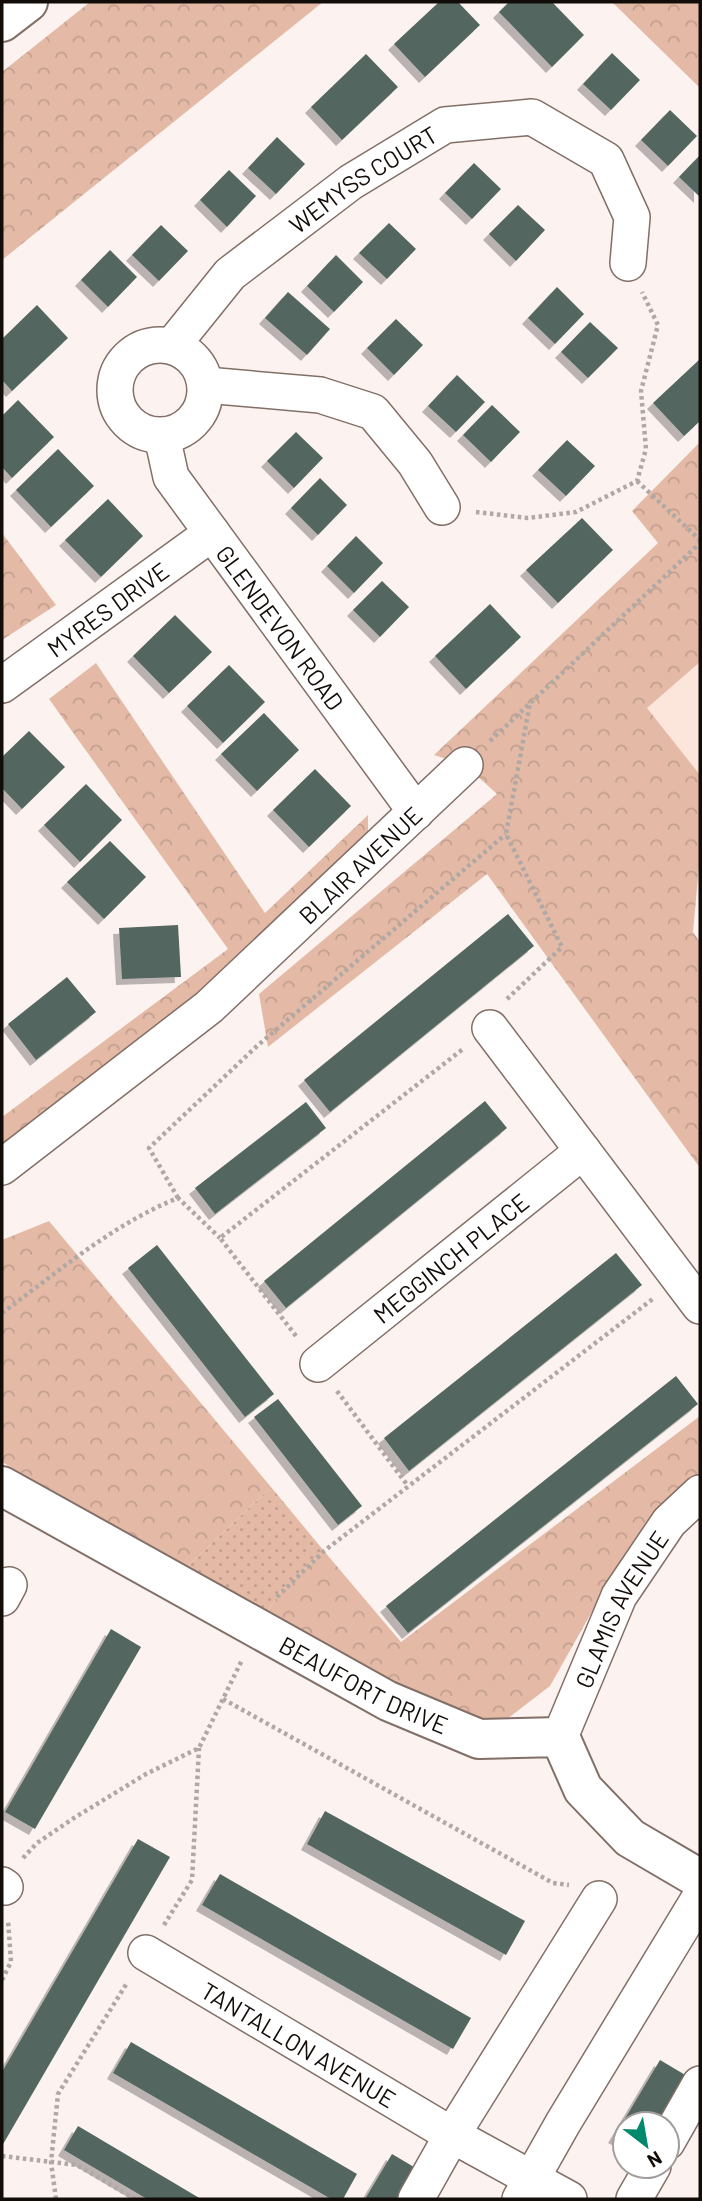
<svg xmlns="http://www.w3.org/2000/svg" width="702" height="2201" viewBox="0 0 702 2201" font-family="Barlow,sans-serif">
<defs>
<pattern id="grass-dots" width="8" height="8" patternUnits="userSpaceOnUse" patternTransform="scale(1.75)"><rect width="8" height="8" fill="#e4baa7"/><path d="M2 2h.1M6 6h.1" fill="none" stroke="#c39f8e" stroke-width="1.8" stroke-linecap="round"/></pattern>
<pattern id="forest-crowns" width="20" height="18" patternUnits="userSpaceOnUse" patternTransform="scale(1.75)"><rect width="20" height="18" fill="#e4baa7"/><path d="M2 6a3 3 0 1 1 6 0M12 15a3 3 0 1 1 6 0" fill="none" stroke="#c39f8e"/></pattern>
<filter id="shadow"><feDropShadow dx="-6" dy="6" stdDeviation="0" flood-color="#0004"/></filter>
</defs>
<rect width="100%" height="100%" fill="#fcf3f0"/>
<path fill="#fce5da" d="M700,662V775L647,708Z"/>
<path fill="url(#grass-dots)" d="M271,1487L324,1551L281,1591L267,1612L188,1566Z"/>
<g fill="url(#forest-crowns)">
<path d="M90,2H323L2,260V72Z"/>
<path d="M612,2H700V88Z"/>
<path d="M700,442V662L647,708L700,775V855L693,932L700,942V1168L487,874L268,1047L259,994L497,794L465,765L434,755L658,543L632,511Z"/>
<path d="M2,533L56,605L2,640Z"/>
<path d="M96,663L265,913L368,815V839L245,953L79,1091L2,1149V1117L228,949L49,699Z"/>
<path d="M49,1221L271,1487L188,1566L2,1462V1240Z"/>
<path d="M700,1416V1475L678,1495L621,1560L550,1686L507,1719H467L284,1627L267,1612L281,1591L324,1551L401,1642Z"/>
</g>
<g fill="#52665f" filter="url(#shadow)">
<path d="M439,2H458L480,25L425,77L394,44Z"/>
<path d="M509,2H552L584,35L552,67L499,12Z"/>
<path d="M612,53L640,80L611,110L583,84Z"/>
<path d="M366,54L398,87L342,140L311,107Z"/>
<path d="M670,110L697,136L668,166L641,140Z"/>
<path d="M277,137L305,164L276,194L248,168Z"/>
<path d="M700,155V197L679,177Z"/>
<path d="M474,163L501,189L472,219L445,193Z"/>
<path d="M229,170L256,196L227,227L200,200Z"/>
<path d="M518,205L545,230L516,261L489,234Z"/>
<path d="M389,223L416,249L387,279L359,253Z"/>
<path d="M161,225L188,251L159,281L132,255Z"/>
<path d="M110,250L137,277L108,307L81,280Z"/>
<path d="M336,255L363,282L334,312L307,286Z"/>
<path d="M557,287L584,314L555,344L528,318Z"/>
<path d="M288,292L330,329L307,355L265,318Z"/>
<path d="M37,305L68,338L12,391L2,380V339Z"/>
<path d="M396,319L423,345L394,375L367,348Z"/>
<path d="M590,322L618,348L588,378L561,352Z"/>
<path d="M700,359V421L684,436L653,403Z"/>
<path d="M457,375L485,402L456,432L428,406Z"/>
<path d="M18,400L54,437L12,478L2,467V416Z"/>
<path d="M492,405L520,432L491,462L463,435Z"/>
<path d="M296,432L323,458L294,488L267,461Z"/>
<path d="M567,440L595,466L566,496L538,470Z"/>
<path d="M58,449L94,486L51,527L16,490Z"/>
<path d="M320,478L347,505L318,535L291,508Z"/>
<path d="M108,499L143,536L101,577L65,540Z"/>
<path d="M582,518L613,550L558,603L526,570Z"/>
<path d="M356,536L383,563L354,593L327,566Z"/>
<path d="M382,581L409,607L380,637L353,610Z"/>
<path d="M490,604L521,637L466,689L435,656Z"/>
<path d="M175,615L212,652L169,693L133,656Z"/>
<path d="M229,665L265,702L223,743L187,706Z"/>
<path d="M264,713L299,750L257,791L221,754Z"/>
<path d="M29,731L65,767L22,809L2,788V757Z"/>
<path d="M315,769L351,806L309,847L273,810Z"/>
<path d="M86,784L122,820L80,862L44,825Z"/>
<path d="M110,841L146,877L104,919L67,882Z"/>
<path d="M508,914L534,946L330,1112L304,1080Z"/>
<path d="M178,925L181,977L122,979L119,928Z"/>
<path d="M67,977L96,1012L36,1060L8,1024Z"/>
<path d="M485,1101L507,1128L286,1308L264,1281Z"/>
<path d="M306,1102L326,1128L215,1214L195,1188Z"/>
<path d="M157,1245L274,1394L245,1417L128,1268Z"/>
<path d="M616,1253L642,1285L409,1471L384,1438Z"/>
<path d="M676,1376L698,1404L408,1633L386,1606Z"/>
<path d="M278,1399L362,1506L338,1525L254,1417Z"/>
<path d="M111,1629L141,1647L35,1829L5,1812Z"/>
<path d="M325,1811L525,1921L506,1955L307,1844Z"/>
<path d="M138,1839L170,1857L2,2146V2072Z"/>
<path d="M220,1874L471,2018L453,2049L202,1905Z"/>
<path d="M131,2042L357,2174L343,2199H331L113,2073Z"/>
<path d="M660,2060L687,2076L658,2124H625V2143L614,2137Z"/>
<path d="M78,2126L201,2199H147L64,2150Z"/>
<path d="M392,2154L419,2170L401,2199H365Z"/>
</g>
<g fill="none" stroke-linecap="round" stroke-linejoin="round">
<g stroke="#826f67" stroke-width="38">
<g id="street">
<circle cx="160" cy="390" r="45"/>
<path id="s1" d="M172,346L230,274L351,182L445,125L532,117L606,160L632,217L628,263"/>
<path d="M206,385L320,395L373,412L415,463L442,507"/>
<path id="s2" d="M162,436L171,477L416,812"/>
<path id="s3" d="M2,685L212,533"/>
<path d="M490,1028L700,1306"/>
<path id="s4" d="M2,1167L209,1007L465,765"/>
<path id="s5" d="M318,1364L583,1151"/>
<path d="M2,1598L9,1585"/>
<path id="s6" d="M560,1737L619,1596L669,1522L700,1493"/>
<path d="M2,1885L5,1887"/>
<path id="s7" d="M146,1953L452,2135L569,2199"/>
<path d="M667,2142L700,2084"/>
<path d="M416,2199L452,2135L599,1899"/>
<path d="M520,2199L563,2123L700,1897"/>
<path d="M634,2199L653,2166"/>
</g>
</g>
<g stroke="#826f67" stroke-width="42">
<g id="secondary">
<path d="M2,22L28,2"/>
<path id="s8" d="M2,1486L388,1701L479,1739L560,1737L583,1789L630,1838L700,1879"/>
</g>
</g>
<g stroke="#b0a8a5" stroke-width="4.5" stroke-dasharray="3.5 3.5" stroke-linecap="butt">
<path d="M637,481L700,540"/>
<path d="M476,512L528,518L576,512L637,481L646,449L641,391L658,325L642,292"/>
<path d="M490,741L700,543"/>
<path d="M507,999L562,947L506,834L530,703"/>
<path d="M178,1198L149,1148L257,1046L506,834"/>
<path d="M2,1313C58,1272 113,1224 178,1198L220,1238"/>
<path d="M296,1336L220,1238L463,1049"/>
<path d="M337,1391L408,1486"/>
<path d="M277,1597L324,1551L654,1298"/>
<path d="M223,1699L553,1883L569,1885"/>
<path d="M23,1858L37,1843L74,1818L146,1774L199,1748L242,1660"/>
<path d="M164,1925L192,1880L199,1748"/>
<path d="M2,1980L11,1962L8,1920"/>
<path d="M2,2156L77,2165L135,2199"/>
<path d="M56,2199L51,2162L58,2094L127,1983"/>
</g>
<use href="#street" stroke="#fff" stroke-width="35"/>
<use href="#secondary" stroke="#fff" stroke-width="38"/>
</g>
<g text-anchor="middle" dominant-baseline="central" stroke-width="6" stroke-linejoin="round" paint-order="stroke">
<g font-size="24" fill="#130d0a" stroke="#fff">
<text stroke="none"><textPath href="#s1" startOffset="256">WEMYSS COURT</textPath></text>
<text stroke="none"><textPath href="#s3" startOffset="130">MYRES DRIVE</textPath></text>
<text stroke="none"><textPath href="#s2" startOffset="228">GLENDEVON ROAD</textPath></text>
<text stroke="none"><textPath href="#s4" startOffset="469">BLAIR AVENUE</textPath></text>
<text stroke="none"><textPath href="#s5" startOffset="170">MEGGINCH PLACE</textPath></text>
<text stroke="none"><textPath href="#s6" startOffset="142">GLAMIS AVENUE</textPath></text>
<text stroke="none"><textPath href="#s8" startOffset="413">BEAUFORT DRIVE</textPath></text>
<text stroke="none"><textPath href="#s7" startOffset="178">TANTALLON AVENUE</textPath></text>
</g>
</g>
<rect width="702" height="2201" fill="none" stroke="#130d0a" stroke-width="7"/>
<g transform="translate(646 2145) rotate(149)"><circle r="33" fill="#ffffff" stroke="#a19e9d" stroke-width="2"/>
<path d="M0-5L12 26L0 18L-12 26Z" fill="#01896e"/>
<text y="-10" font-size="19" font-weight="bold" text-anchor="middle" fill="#130d0a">N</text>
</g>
</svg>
